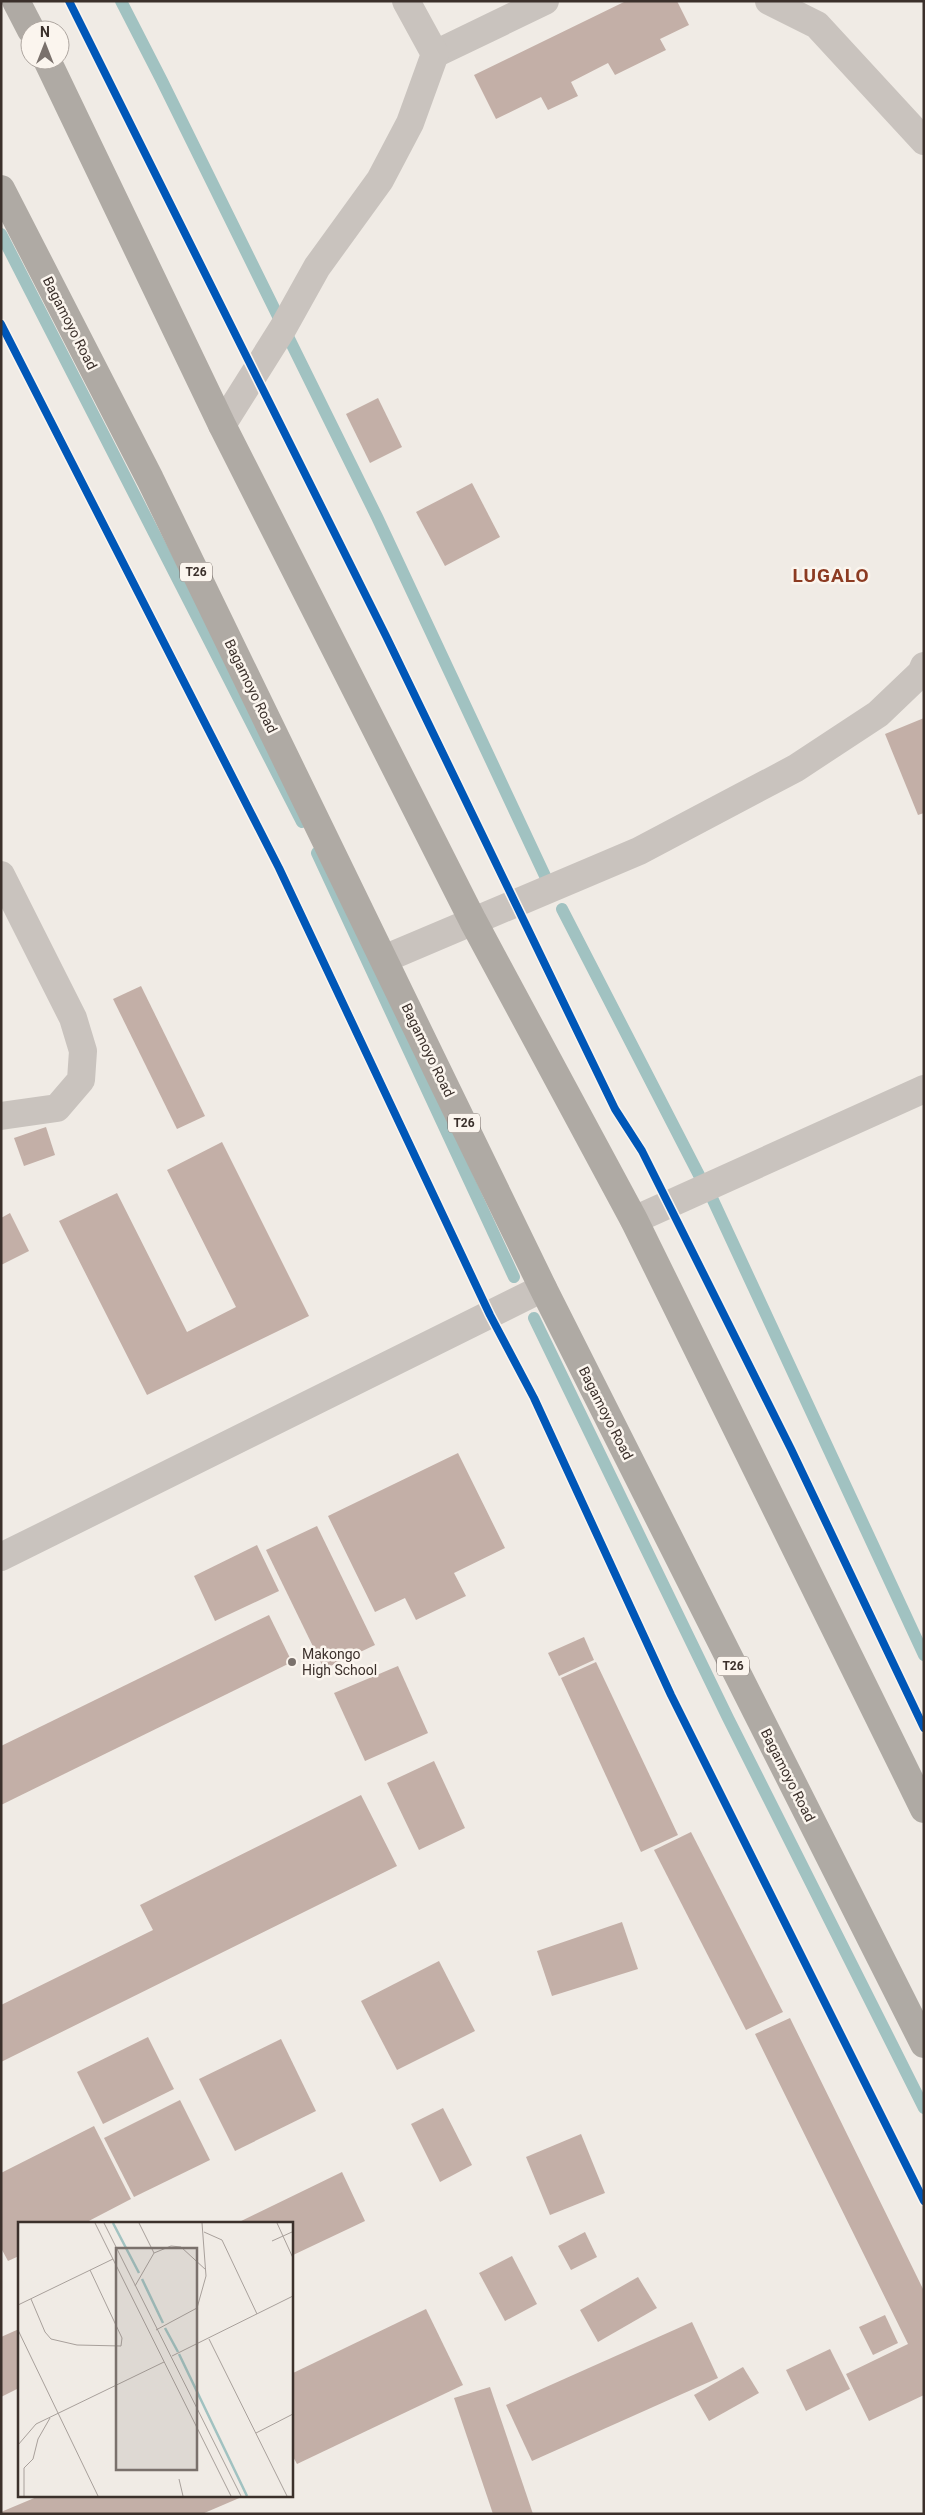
<svg xmlns="http://www.w3.org/2000/svg" width="925" height="2515" viewBox="0 0 925 2515" font-family="Roboto,sans-serif">
<rect width="100%" height="100%" fill="#f0ebe5"/>
<g fill="none" stroke-linecap="round" stroke-linejoin="round">
<g stroke="#a1c2c1" stroke-width="12">
<path d="M121,1L162,81L377,517L546,878"/>
<path d="M1,234L302,822"/>
<path d="M317,853L514,1277"/>
<path d="M562,909L701,1179"/>
<path d="M712,1198L924,1655"/>
<path d="M534,1318L728,1718L924,2108"/>
</g>
</g>
<g fill="#c3afa7">
<path d="M626,1H677L689,25L660,39L666,50L615,75L608,63L571,82L578,96L548,110L541,97L496,119L474,75Z"/>
<path d="M378,398L402,447L370,463L346,414Z"/>
<path d="M472,483L500,537L445,566L416,512Z"/>
<path d="M924,718V813L918,815L885,734Z"/>
<path d="M141,986L205,1116L177,1129L113,999Z"/>
<path d="M46,1127L55,1155L24,1166L14,1138Z"/>
<path d="M222,1142L309,1316L147,1395L59,1221L117,1193L187,1332L236,1307L167,1170Z"/>
<path d="M10,1213L29,1251L1,1265V1218Z"/>
<path d="M458,1453L505,1548L454,1573L466,1596L416,1620L405,1598L375,1612L328,1516Z"/>
<path d="M317,1526L375,1645L324,1669L266,1550Z"/>
<path d="M257,1545L279,1591L215,1621L194,1576Z"/>
<path d="M269,1615L292,1662L1,1805V1746Z"/>
<path d="M584,1637L594,1660L559,1676L548,1653Z"/>
<path d="M596,1662L678,1835L641,1852L561,1678Z"/>
<path d="M398,1666L428,1733L365,1761L334,1693Z"/>
<path d="M434,1761L465,1828L419,1850L387,1783Z"/>
<path d="M361,1795L397,1866L1,2062V2005L153,1930L140,1905Z"/>
<path d="M691,1832L783,2012L746,2030L654,1850Z"/>
<path d="M622,1922L638,1969L552,1996L537,1951Z"/>
<path d="M439,1961L475,2031L397,2070L361,2001Z"/>
<path d="M790,2018L924,2291V2395L869,2421L846,2374L908,2344L755,2034Z"/>
<path d="M148,2037L174,2089L103,2124L77,2072Z"/>
<path d="M281,2039L316,2111L235,2151L199,2079Z"/>
<path d="M180,2100L210,2160L134,2197L104,2138Z"/>
<path d="M443,2108L472,2165L440,2182L411,2124Z"/>
<path d="M94,2126L131,2199L83,2224H19V2256L8,2261L1,2248V2173Z"/>
<path d="M581,2134L605,2193L550,2215L526,2157Z"/>
<path d="M342,2172L365,2221L291,2256V2224H235Z"/>
<path d="M585,2232L597,2257L571,2270L558,2246Z"/>
<path d="M512,2256L537,2304L505,2321L479,2273Z"/>
<path d="M638,2277L657,2308L598,2342L580,2310Z"/>
<path d="M426,2309L463,2385L297,2464L291,2453V2374Z"/>
<path d="M885,2315L898,2343L873,2355L859,2327Z"/>
<path d="M692,2322L718,2378L532,2461L506,2405Z"/>
<path d="M19,2329V2388L1,2397V2337Z"/>
<path d="M830,2349L850,2389L806,2411L786,2370Z"/>
<path d="M743,2367L759,2393L709,2421L694,2395Z"/>
<path d="M490,2387L533,2514H493L454,2398Z"/>
<path d="M39,2496H244L202,2514H1V2512Z"/>
</g>
<g fill="none" stroke-linecap="round" stroke-linejoin="round">
<g stroke="#c9c3be" stroke-width="28">
<path d="M769,1L817,25L924,141"/>
<path d="M435,54L545,1"/>
<path d="M222,425L283,328L317,267L380,180L410,123L435,54L406,1"/>
<path d="M1,875L73,1018L83,1051L81,1080L57,1108L1,1116"/>
<path d="M384,959L639,851L796,768L878,714L921,673L924,666"/>
<path d="M634,1220L924,1089"/>
<path d="M1,1557L543,1288"/>
</g>
<g stroke="#afaaa4" stroke-width="28">
<path d="M16,1L31,30"/>
<path d="M47,60L222,425L473,921L634,1220L924,1809"/>
<path d="M1,189L150,479L543,1288L924,2044"/>
</g>
<g stroke="#fbf5ee" stroke-width="11">
<g id="cycleway">
<path d="M69,1L386,636L615,1109L642,1151L791,1449L924,1728"/>
<path d="M1,324L279,868L490,1315L534,1398L671,1695L924,2201"/>
</g>
</g>
<use href="#cycleway" stroke="#0057b8" stroke-width="8"/>
</g>
<circle fill="#7a716c" stroke="#fbf5ee" stroke-width="2" cx="292" cy="1662" r="5"/>
<g text-anchor="middle" dominant-baseline="central" stroke-width="5" stroke-linejoin="round" paint-order="stroke">
<g fill="#fbf5ee" stroke="#756b66" stroke-width="1">
<rect x="180" y="562.5" width="32" height="19" rx="4"/>
<rect x="448" y="1113.5" width="32" height="19" rx="4"/>
<rect x="717" y="1656.5" width="32" height="19" rx="4"/>
</g>
<g font-size="12" font-weight="bold" fill="#3b302b">
<text x="196" y="572">T26</text>
<text x="464" y="1123">T26</text>
<text x="733" y="1666">T26</text>
</g>
<g font-size="14" fill="#3b302b" stroke="#fbf5ee">
<text transform="translate(70 323) rotate(63)">Bagamoyo Road</text>
<text transform="translate(251 686) rotate(64)">Bagamoyo Road</text>
<text transform="translate(428 1050) rotate(64)">Bagamoyo Road</text>
<text transform="translate(606 1413) rotate(63)">Bagamoyo Road</text>
<text transform="translate(788 1775) rotate(63)">Bagamoyo Road</text>
</g>
<g font-size="14" fill="#3b302b" stroke="#fbf5ee" text-anchor="start">
<text x="302" y="1654">Makongo<tspan x="302" dy="16">High School</tspan></text>
</g>
<g font-size="19" font-weight="bold" letter-spacing="1" fill="#8c3b22" stroke="#fbf5ee">
<text x="831" y="575">LUGALO</text>
</g>
</g>
<g transform="translate(18 2222)">
<rect width="275" height="275" fill="#f0ebe5"/>
<path fill="none" stroke="#a1c2c1" stroke-width="2.5" d="M95,1L121,51M124,57L145,101M147,106L160,130M161,132L229,274"/>
<path fill="none" stroke="#a8a09b" stroke-width="1" d="M77,1L213,274M86,1L223,274M259,1L275,36M186,10L204,18L239,92M254,19L274,10M136,31L153,24L163,25L188,48M117,64L136,31L121,1M13,77L27,110L33,117L59,123L103,124L104,116L72,48M0,83L95,37M0,108L80,274M138,108L179,86L188,54L184,1M191,117L269,274M154,134L275,74M238,211L275,192M0,223L18,202L146,140M161,257L165,274M6,274V246L15,237L20,217L32,196"/>
<path fill="#7a716c" fill-opacity="0.15" stroke="#7a716c" stroke-width="2.5" d="M98,26H179V248H98Z"/>
<rect width="275" height="275" fill="none" stroke="#3b302b" stroke-width="2.5"/>
</g>
<rect width="925" height="2515" fill="none" stroke="#3b302b" stroke-width="5"/>
<g transform="translate(45 45)"><circle r="24" fill="#fbf5ee" stroke="#aea6a0"/>
<path d="M0-4L9 19L0 12L-9 19Z" fill="#7a716c"/>
<text y="-8" font-size="14" font-weight="bold" text-anchor="middle" fill="#3b302b">N</text>
</g>
</svg>
